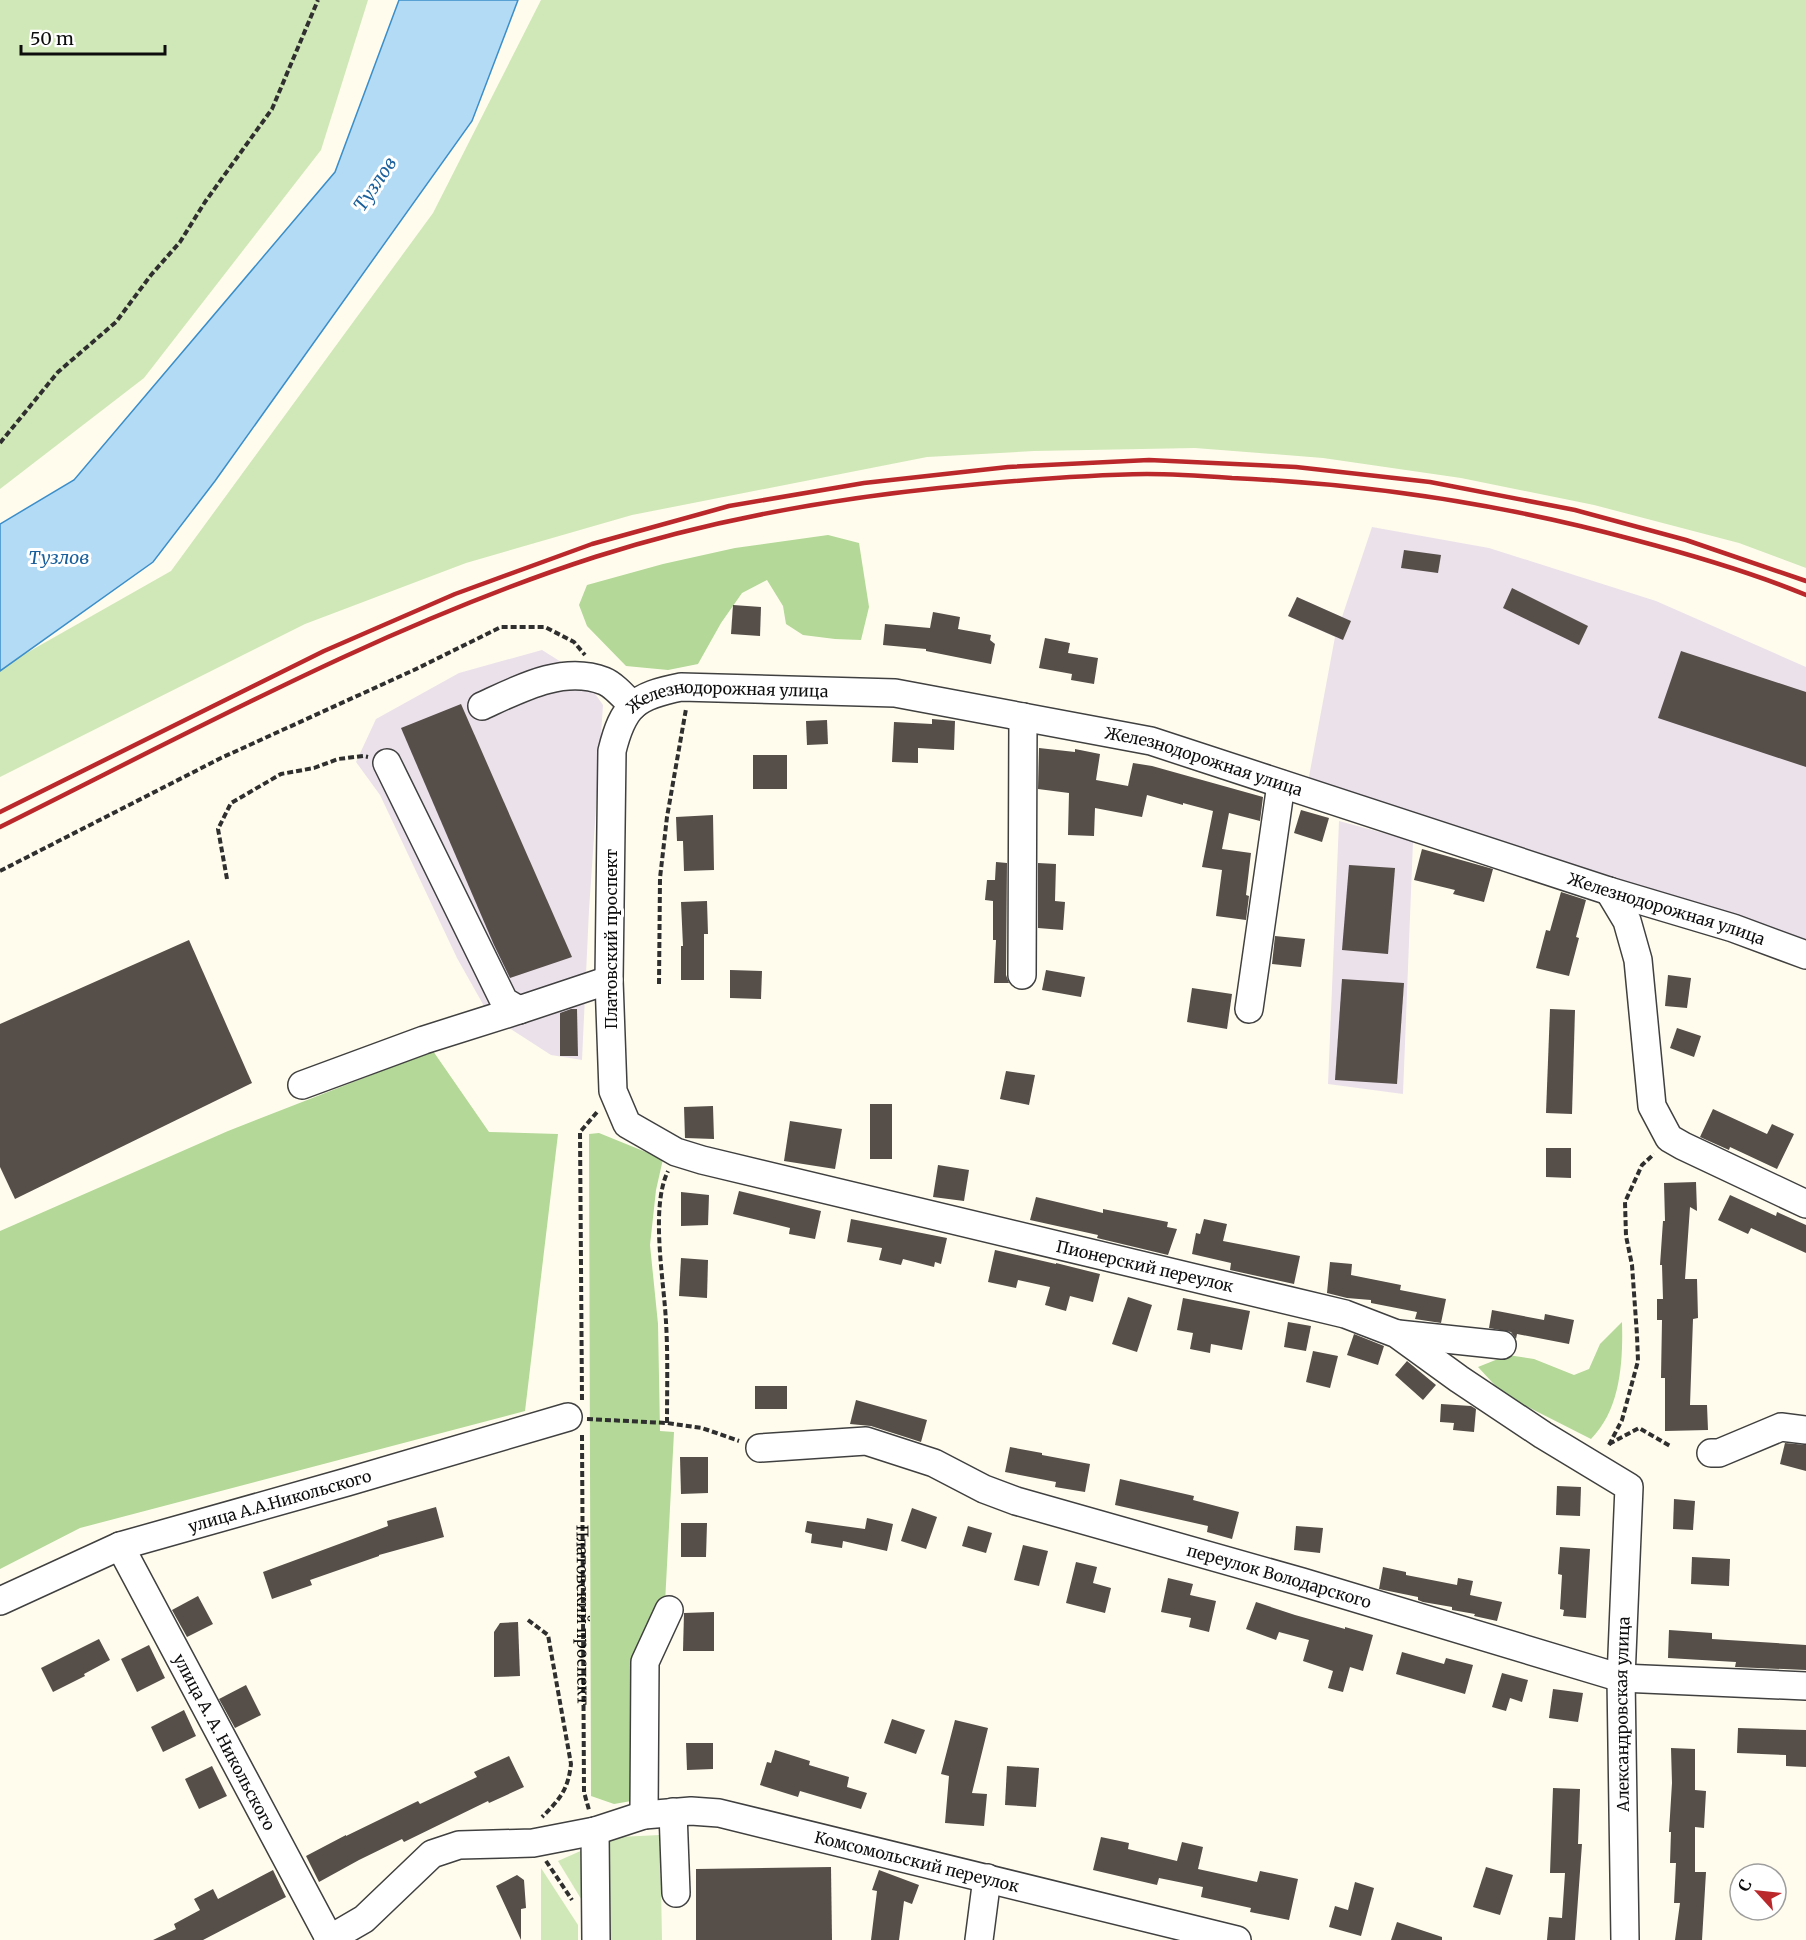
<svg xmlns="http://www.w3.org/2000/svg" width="1806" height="1940" viewBox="0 0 1806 1940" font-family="Merriweather,serif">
<rect width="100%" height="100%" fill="#fffced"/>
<g fill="#ebe1eb">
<path d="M1372,527L1489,548L1656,601L1806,667V947L1308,782L1335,637L1288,616L1297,597L1342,617Z"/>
<path d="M542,650L582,675L603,705L589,910L582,1060L551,1055L489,1015L457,958L380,795L356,762L376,719L459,673Z"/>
<path d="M1339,821L1413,841L1403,1094L1328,1084Z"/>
</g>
<g fill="#d0e8b7">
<path d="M0,0H368L321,150L144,378L0,489Z"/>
<path d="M541,0H1806V568L1739,543L1594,505L1461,478L1323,458L1195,448L1034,451L927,457L632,515L466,563L305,624L0,777V668L171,571L433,213Z"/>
<path d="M660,1835L662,1940H600L598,1838Z"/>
<path d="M585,1849L583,1902L558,1861Z"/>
<path d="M541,1868L578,1925V1940H541Z"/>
</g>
<g fill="#b3d897">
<path d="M828,535L859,543L869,607L861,640L835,639L803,635L786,624L783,606L767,580L742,593L721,623L698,664L668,670L626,666L587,626L579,605L587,585L663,564L735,548Z"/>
<path d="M433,1051L489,1132L558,1134L525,1411L80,1528L0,1569V1231L228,1131Z"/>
<path d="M599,1133L663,1159L656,1190L650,1245L658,1324L660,1431L674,1432L665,1603L637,1800L614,1804L591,1796L589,1134Z"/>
<path d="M1622,1322C1623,1361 1621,1409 1591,1439L1504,1395L1478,1367L1508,1355L1534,1359L1574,1375L1589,1369L1600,1344Z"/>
</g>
<path fill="#b3dbf5" stroke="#3b8eca" stroke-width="1.5" d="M399,0H518L472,121L215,481L153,562L0,671V524L74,480L335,172Z"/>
<g fill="#554e49">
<path d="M1404,550L1441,555L1438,573L1401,568Z"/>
<path d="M1512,588L1588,626L1579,645L1503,608Z"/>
<path d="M1297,597L1351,621L1343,640L1288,616Z"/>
<path d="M733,605L761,607L760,636L731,634Z"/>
<path d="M933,612L960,617L958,629L991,635L990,640L995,644L991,664L926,651V649L883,645L885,624L930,628Z"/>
<path d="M1045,638L1070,643L1068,653L1098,658L1094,684L1071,680L1072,674L1039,668Z"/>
<path d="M1681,651L1806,692V767L1658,718Z"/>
<path d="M461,704L572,957L510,978L494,945L401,728Z"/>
<path d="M932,719L955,721L954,750L918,748V763L892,762L894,722L932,724Z"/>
<path d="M827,720L828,744L807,745L806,721Z"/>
<path d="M1039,748L1075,752V749L1100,754L1096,780L1128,786L1133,763L1152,766L1263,797L1260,821L1229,813L1222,849L1251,853L1246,895L1249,896L1246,920L1216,916L1222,870L1202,867L1213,811L1183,803V805L1147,795L1142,817L1095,808L1094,836L1068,835L1069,793L1038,789Z"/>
<rect x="753" y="755" width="34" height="34"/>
<path d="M1301,810L1329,818L1322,842L1294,833Z"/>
<path d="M713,815L714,870L684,871L683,841H677L676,817Z"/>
<path d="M1422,849L1493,869L1484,902L1453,894L1455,890L1414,880Z"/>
<path d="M996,862L1007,863L1006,975L1009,983H994L996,940H993V901L985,900L987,880H995Z"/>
<path d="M1038,863L1056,864L1055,901L1065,902L1063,930L1038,928Z"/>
<path d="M1349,865L1395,868L1388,954L1342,950Z"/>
<path d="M1561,892L1586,900L1576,937L1579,938L1569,976L1536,968L1546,930L1550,931Z"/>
<path d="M707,901L708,934H704V980H681V946H683L681,902Z"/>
<path d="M1275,936L1305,939L1301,967L1272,964Z"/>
<path d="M189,940L252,1083L15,1199L0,1167V1024Z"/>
<path d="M730,970L762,971L761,999L730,998Z"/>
<path d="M1046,970L1085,977L1081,997L1042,990Z"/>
<path d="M1668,975L1691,978L1687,1008L1665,1006Z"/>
<path d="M1342,979L1404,983L1397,1084L1335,1080Z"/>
<path d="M1192,988L1232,994L1227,1029L1187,1022Z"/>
<path d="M571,1009H577L578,1056H560V1013Z"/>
<path d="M1550,1009L1575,1010L1572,1114L1546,1113Z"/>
<path d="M1677,1028L1701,1036L1694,1057L1670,1048Z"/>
<path d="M1006,1071L1035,1075L1029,1105L1000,1099Z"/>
<rect x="870" y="1104" width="22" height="55"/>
<path d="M713,1106L714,1139L685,1138L684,1107Z"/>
<path d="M1713,1109L1767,1134L1772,1124L1794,1134L1777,1169L1730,1147L1729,1150L1700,1137Z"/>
<path d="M790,1121L842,1129L835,1169L784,1161Z"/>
<path d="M1546,1148H1571V1178L1546,1177Z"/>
<path d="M938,1165L969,1170L964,1201L933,1197Z"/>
<path d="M1696,1182L1697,1211L1690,1207L1685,1279H1697L1698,1318L1693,1319L1690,1405H1707L1708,1430L1665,1431V1378H1661L1662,1320H1657V1299H1663L1662,1265H1660L1663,1221H1665L1664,1183Z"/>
<path d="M739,1191L821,1211L815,1239L789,1234L790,1228L733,1214Z"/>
<path d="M681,1192L709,1195L708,1225L681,1226Z"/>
<path d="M1730,1195L1776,1216L1777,1212L1806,1225V1253L1751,1228L1748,1234L1718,1220Z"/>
<path d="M1036,1197L1103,1213V1209L1168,1222L1167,1227L1177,1229L1168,1255L1097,1238L1098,1235L1030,1220Z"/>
<path d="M851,1219L947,1238L941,1264L935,1262L934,1267L903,1259L901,1265L879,1260L882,1248L847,1242Z"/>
<path d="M1204,1219L1227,1224L1223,1241L1300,1256L1294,1284L1230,1270L1231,1263L1192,1254L1196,1233L1200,1234Z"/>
<path d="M995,1250L1056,1264V1263L1100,1274L1093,1302L1070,1296L1066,1311L1045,1305L1050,1287L1018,1280L1016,1288L988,1282Z"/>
<path d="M681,1258L708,1260L707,1298L679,1296Z"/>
<path d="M1330,1262L1352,1264L1351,1275L1401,1285L1400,1290L1446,1299L1441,1323L1415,1319L1417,1312L1371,1303V1300L1347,1298L1327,1293Z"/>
<path d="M1128,1297L1152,1305L1137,1352L1112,1344Z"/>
<path d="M1183,1298L1250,1311L1242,1350L1211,1344L1210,1353L1190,1349L1193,1333L1177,1330Z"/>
<path d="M1492,1310L1544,1320L1545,1314L1574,1320L1569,1344L1517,1334L1516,1339L1511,1332L1489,1328Z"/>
<path d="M1288,1322L1311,1326L1306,1351L1284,1347Z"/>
<path d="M1354,1334L1384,1346L1378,1365L1347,1355Z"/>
<path d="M1313,1351L1338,1356L1330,1388L1306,1382Z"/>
<path d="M1407,1361L1436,1385L1423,1400L1395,1375Z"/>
<rect x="755" y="1386" width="32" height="23"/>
<path d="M856,1400L927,1420L921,1442L871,1426L850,1424Z"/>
<path d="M1441,1404L1471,1406L1476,1409L1474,1432L1453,1430L1454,1423L1440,1422Z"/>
<path d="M1785,1443L1806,1445V1471L1780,1464Z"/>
<path d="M1010,1447L1042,1453V1455L1090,1464L1085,1492L1055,1487L1056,1482L1005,1472Z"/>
<path d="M680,1457H708V1493L681,1494Z"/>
<path d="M1120,1479L1194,1496L1193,1500L1239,1512L1232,1539L1207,1532L1208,1526L1115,1505Z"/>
<path d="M1557,1486L1581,1487L1580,1516L1556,1515Z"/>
<path d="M1674,1499L1695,1501L1693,1530L1673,1529Z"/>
<path d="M436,1507L444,1537L379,1555V1556L310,1580L312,1585L272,1599L263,1572L388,1526L387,1521Z"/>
<path d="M912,1508L937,1517L926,1549L901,1541Z"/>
<path d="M867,1518L893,1524L887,1551L843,1541L842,1548L811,1543L812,1534L805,1532L807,1521L865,1529Z"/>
<path d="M681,1523H707L706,1557H681Z"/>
<path d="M968,1526L992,1533L986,1553L962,1546Z"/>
<path d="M1296,1526L1323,1528L1320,1553L1294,1550Z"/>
<path d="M1023,1545L1048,1551L1039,1586L1014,1580Z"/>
<path d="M1560,1547L1590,1549L1586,1618L1563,1616L1564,1610L1560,1609L1562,1575L1558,1574Z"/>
<path d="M1692,1557L1730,1559L1729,1586L1691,1584Z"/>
<path d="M1076,1562L1097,1567L1093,1583L1111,1588L1105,1613L1066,1603Z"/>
<path d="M1383,1567L1406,1572V1575L1457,1585L1458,1578L1473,1581L1470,1595L1502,1602L1497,1621L1474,1616L1475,1614L1452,1610V1607L1423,1602L1418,1600V1597L1379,1589Z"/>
<path d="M1168,1578L1193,1584L1190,1595L1216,1601L1209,1632L1189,1627L1191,1618L1161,1612Z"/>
<path d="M198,1596L213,1624L187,1637L172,1610Z"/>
<path d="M1256,1602L1295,1615L1345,1629V1627L1373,1635L1363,1671L1350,1667L1343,1692L1328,1688L1333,1671L1303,1661L1309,1640L1279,1632L1276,1640L1246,1629Z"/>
<path d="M714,1612V1651H683L684,1613Z"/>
<path d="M518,1622L520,1676L494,1677V1632L500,1623Z"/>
<path d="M1669,1630L1712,1633V1639L1806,1645V1670L1735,1667L1736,1662L1668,1658Z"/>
<path d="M99,1639L110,1660L84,1674L85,1676L53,1692L41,1668Z"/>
<path d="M149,1645L165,1678L137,1692L121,1659Z"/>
<path d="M1402,1652L1444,1664L1446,1658L1473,1665L1465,1694L1396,1674Z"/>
<path d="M1502,1673L1528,1680L1522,1702L1510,1698L1506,1711L1492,1707Z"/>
<path d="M246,1685L261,1715L235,1728L219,1699Z"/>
<path d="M1553,1689L1583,1693L1578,1722L1549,1718Z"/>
<path d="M184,1710L196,1736L163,1752L151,1727Z"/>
<path d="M892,1719L925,1730L916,1754L884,1743Z"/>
<path d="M955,1720L988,1728L972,1793L987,1794L984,1826L945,1823L949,1776L941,1774Z"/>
<path d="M1738,1728L1806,1730V1767L1786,1766V1755L1737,1753Z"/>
<path d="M686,1743H713V1769L687,1770Z"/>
<path d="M1671,1748L1695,1749V1790L1706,1791L1704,1828L1695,1827V1872H1706L1702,1940H1675L1680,1903H1674L1676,1863H1670L1671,1832H1669L1672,1783Z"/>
<path d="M775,1750L810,1761L809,1765L849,1777L847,1787L867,1793L861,1809L800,1791L798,1797L760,1785L767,1762L771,1763Z"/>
<path d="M509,1756L524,1787L489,1803L488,1801L404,1842L402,1839L359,1860L319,1882L306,1856L346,1835V1836L418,1801L420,1804L477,1777L474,1772Z"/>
<path d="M212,1766L227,1796L199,1809L185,1779Z"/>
<path d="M1007,1766L1039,1768L1036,1807L1005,1805Z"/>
<path d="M1553,1788L1580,1789L1578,1844H1582L1575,1940H1547L1549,1917L1562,1918L1565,1873H1550Z"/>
<path d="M1101,1837L1129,1843L1128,1849L1177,1861L1182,1842L1203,1847L1198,1869L1257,1882L1260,1871L1298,1879L1289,1920L1250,1912L1251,1908L1201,1897L1203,1887L1159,1878L1157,1885L1093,1870Z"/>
<path d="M831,1867L832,1940H696V1869Z"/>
<path d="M1486,1867L1513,1875L1500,1915L1473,1907Z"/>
<path d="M273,1870L286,1897L203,1940H153L176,1929L174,1924L200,1910L194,1899L213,1889L218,1899Z"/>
<path d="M879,1870L919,1885L912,1904L904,1901L899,1940H871L877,1891L872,1890Z"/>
<path d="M517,1875L524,1880L526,1908L521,1909V1940L496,1886Z"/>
<path d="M1355,1882L1374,1888L1361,1936L1329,1927L1335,1906L1348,1910Z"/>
<path d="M1397,1922L1442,1937V1940H1391Z"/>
</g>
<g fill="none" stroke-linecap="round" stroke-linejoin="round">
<g stroke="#404040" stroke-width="30">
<g id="minor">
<path d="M482,706C519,689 563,665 604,681C614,685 625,698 633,706"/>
<path d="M387,763L504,1001L519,1010L609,980"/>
<path d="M1609,891L1627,921L1638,960L1652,1106L1669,1138L1683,1146L1806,1204"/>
<path d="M1022,975L1023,717"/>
<path d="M1249,1009L1281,784"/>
<path d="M302,1085L424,1040L519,1010"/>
<path d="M1398,1334L1502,1345"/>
<path id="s2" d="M760,1448L866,1441L934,1463L984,1489L1016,1501L1302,1582L1621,1678L1806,1686"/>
<path d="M1711,1453H1719L1781,1427L1806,1430"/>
<path id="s3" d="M120,1546L329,1938"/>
<path id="s4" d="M0,1601L120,1546L347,1482L568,1417"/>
<path d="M673,1812L676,1893"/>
<path d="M644,1815L645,1662L669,1610"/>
<path d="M595,1831L596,1940"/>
<path id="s5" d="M328,1940L364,1919L432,1854L459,1845L533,1843L595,1831L644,1815L691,1811L719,1813L1237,1940"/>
<path d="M979,1940L987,1878"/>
<path id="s6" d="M1625,1940L1621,1678L1629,1487L1543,1435L1459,1379L1397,1334L1345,1314L702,1160L676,1152L627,1124L613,1091L609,980L612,751C623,706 635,696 681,687L895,693L1151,741L1609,891L1733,928L1806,955"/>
</g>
</g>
<g stroke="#2f2f2f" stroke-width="4" stroke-dasharray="6 3" stroke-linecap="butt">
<path d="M0,443L58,372L116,322L151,275L180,242L205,202L272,109L318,0"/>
<path d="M0,871L221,758L414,670L501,627H545L574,642L585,655"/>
<path d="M227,879L218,829L231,803L281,774L314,768L338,759L363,756L368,757"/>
<path d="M659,984L660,878L667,817L686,709"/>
<path d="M582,1400L580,1132L598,1111"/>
<path d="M587,1419L667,1423L702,1428L739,1441"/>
<path d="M667,1423C667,1390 668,1355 666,1322C664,1280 650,1208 668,1171"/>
<path id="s1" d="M582,1435L584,1792L589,1810"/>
<path d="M1609,1444L1639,1428L1670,1446"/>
<path d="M1609,1445L1622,1420L1638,1361L1637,1335L1632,1265L1626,1236L1625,1202L1642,1165L1654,1154"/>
<path d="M528,1620L548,1635L571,1764C568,1790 560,1799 542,1817"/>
<path d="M546,1861L572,1900"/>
</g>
<use href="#minor" stroke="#fff" stroke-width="27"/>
<g stroke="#ba282b" stroke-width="4.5">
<path d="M0,812L324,651L455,594L592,544L729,506L864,483L1008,467L1149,460L1296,467L1430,482L1575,510L1686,540L1806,581"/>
<path d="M0,827C195,730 388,624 595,557C707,521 823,500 939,488C1008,481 1078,475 1147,474C1175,474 1204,476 1232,478C1368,484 1503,504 1635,540C1692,555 1751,572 1806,595"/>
</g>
</g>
<g text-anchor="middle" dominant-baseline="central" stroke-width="6" stroke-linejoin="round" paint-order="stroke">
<g font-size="16" fill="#0d0d0d" stroke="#fff">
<text stroke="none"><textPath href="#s6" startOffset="2055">Железнодорожная улица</textPath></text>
<text stroke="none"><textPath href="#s6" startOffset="2541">Железнодорожная улица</textPath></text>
<text stroke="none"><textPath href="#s6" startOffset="3027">Железнодорожная улица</textPath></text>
<text transform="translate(611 939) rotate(-90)">Платовский проспект</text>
<text transform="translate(1145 1266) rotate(13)">Пионерский переулок</text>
<text stroke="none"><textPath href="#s4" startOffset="298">улица А.А.Никольского</textPath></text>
<text stroke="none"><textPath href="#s2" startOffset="542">переулок Володарского</textPath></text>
<text stroke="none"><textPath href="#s1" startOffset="180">Платовский проспект</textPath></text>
<text stroke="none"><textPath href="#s6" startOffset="226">Александровская улица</textPath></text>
<text stroke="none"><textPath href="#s3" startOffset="222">улица А. А. Никольского</textPath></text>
<text stroke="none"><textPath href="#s5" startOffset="632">Комсомольский переулок</textPath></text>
</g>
<g font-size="18" font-style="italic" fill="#195f9c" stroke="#fff">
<text transform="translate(375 184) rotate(-56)">Тузлов</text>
<text x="59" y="557">Тузлов</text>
</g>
</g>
<g transform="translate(1758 1892) rotate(297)"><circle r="28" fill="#ffffff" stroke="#9e9e9e" stroke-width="1.5"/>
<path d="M0-4.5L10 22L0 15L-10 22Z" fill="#ba282b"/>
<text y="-9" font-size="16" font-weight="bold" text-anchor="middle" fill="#0d0d0d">С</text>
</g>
<path d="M21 45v9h144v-9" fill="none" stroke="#0d0d0d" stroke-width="3"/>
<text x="30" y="45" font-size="18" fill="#0d0d0d" stroke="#ffffff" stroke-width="4.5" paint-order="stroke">50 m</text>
</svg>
